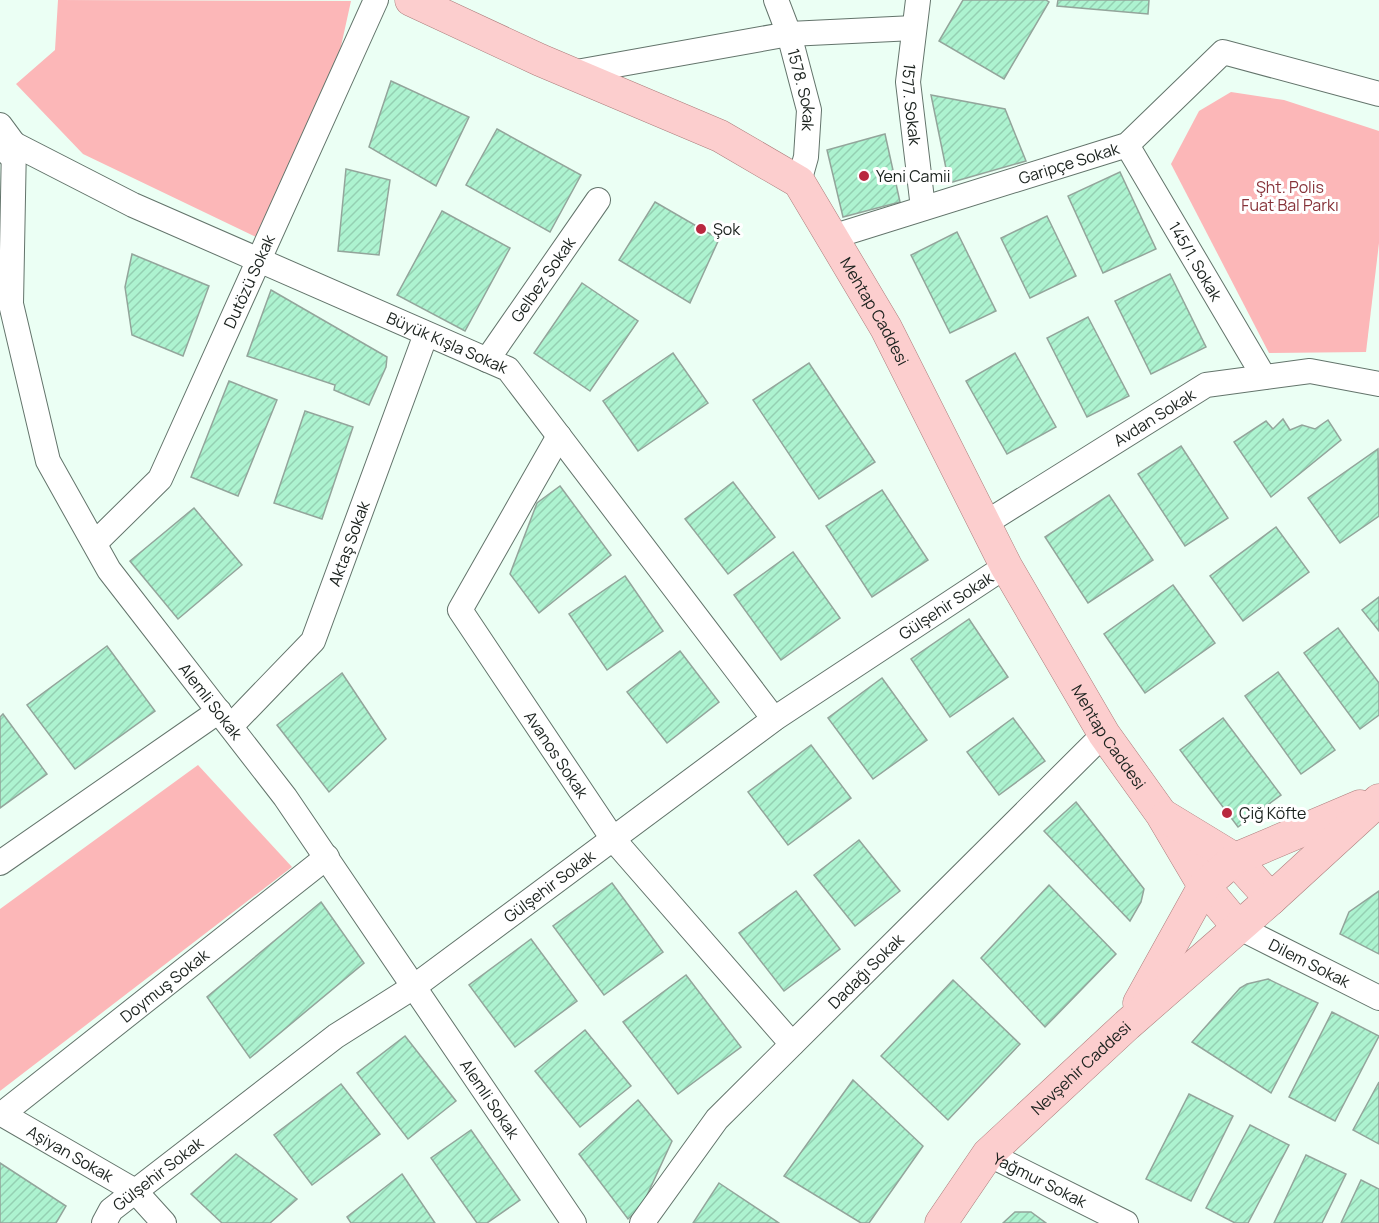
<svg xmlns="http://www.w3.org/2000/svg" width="1379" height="1223" viewBox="0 0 1379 1223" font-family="Manrope,sans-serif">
<defs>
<pattern id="building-hatch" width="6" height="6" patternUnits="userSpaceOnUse" patternTransform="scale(1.5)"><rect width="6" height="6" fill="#adf3d0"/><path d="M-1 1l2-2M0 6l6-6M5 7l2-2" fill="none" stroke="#94d0b2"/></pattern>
</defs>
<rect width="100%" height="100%" fill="#ebfff4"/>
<g fill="#fcb7b8">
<path d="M58,0L351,1L330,96L258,238L83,154L16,84L55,50Z"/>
<path d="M1231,92L1284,100L1379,131V243L1366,352L1269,353L1171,164L1199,111Z"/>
<path d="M198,765L292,867L0,1091V909Z"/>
</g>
<g fill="url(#building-hatch)" stroke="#93a59b" stroke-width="1.5">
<path d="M963,0H1046L1049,2L1004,79L939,41Z"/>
<path d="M1058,0H1149L1148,14L1057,6Z"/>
<path d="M391,81L469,117L436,186L369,147Z"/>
<path d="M931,95L1005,109L1026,161L949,183Z"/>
<path d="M497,129L581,175L550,232L466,185Z"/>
<path d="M885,134L900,202L843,217L827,150Z"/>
<path d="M346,169L390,180L379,255L338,251Z"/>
<path d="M1120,172L1156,249L1103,273L1068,196Z"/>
<path d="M655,202L719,239L690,303L619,260Z"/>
<path d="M442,211L510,248L465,331L397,295Z"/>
<path d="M1047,216L1076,276L1030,298L1001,238Z"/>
<path d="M957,232L996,311L950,333L911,255Z"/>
<path d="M132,254L209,286L183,356L132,335L125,287Z"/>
<path d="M1170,274L1206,347L1151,374L1115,301Z"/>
<path d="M582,283L638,321L590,391L534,353Z"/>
<path d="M271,290L387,357L386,367L369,405L334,390L335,385L247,356Z"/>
<path d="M1088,317L1129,396L1087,417L1047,338Z"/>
<path d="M673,353L708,403L638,451L603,401Z"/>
<path d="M1015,353L1056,427L1007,454L966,381Z"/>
<path d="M809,363L875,462L819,499L753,400Z"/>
<path d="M229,381L277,400L238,496L191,477Z"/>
<path d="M305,411L353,427L322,519L274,503Z"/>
<path d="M1283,419L1290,430L1302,425L1315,429L1328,420L1341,440L1271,497L1234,442L1266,421L1273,429Z"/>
<path d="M1181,446L1228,518L1185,546L1138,474Z"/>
<path d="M1378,449L1379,516L1340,543L1308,498Z"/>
<path d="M733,482L775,537L728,574L685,519Z"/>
<path d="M560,486L611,555L539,613L510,574L537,503Z"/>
<path d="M882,490L928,560L872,597L826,526Z"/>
<path d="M1109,495L1153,560L1088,603L1045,537Z"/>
<path d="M194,508L242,565L178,619L130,561Z"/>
<path d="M1276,527L1309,572L1243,621L1210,576Z"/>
<path d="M793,552L840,618L781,660L734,595Z"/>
<path d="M625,576L663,631L607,670L569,614Z"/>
<path d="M1173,585L1215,643L1145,693L1104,634Z"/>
<path d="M1379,597V631L1362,610Z"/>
<path d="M969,619L1008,677L950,717L911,659Z"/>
<path d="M1338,628L1379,683V715L1360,729L1304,653Z"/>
<path d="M107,646L155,711L75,769L27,705Z"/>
<path d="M680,651L719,702L667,743L627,692Z"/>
<path d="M1278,672L1335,750L1301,774L1245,696Z"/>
<path d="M342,673L386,739L329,792L277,725Z"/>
<path d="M882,678L927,740L873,779L828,718Z"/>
<path d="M3,714L47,774L0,808V717Z"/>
<path d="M1013,718L1045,761L999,795L967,752Z"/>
<path d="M1223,718L1281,795L1238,827L1180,750Z"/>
<path d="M811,745L851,798L788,845L748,792Z"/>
<path d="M1076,802L1144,889L1141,902L1130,921L1044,831Z"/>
<path d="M859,840L900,891L855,926L814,875Z"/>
<path d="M612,883L663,952L604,995L553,926Z"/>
<path d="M1049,885L1116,954L1045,1027L981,958Z"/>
<path d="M796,891L840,949L784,991L739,933Z"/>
<path d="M1379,891V954L1340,934L1349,912Z"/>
<path d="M321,902L364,963L250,1058L207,997Z"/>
<path d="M531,939L577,1001L515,1047L469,985Z"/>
<path d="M686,975L741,1047L678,1094L623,1022Z"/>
<path d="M1268,979L1318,1003L1271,1093L1192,1042L1240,988L1247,984Z"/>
<path d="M953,980L1020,1044L948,1120L881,1056Z"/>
<path d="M1332,1012L1379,1036L1335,1121L1289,1097Z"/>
<path d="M585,1030L631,1086L580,1127L535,1071Z"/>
<path d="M405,1036L456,1101L408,1139L357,1073Z"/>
<path d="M853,1080L923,1146L869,1223H861L784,1176Z"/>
<path d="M1379,1082V1144L1353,1130Z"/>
<path d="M341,1084L380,1134L312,1185L274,1135Z"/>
<path d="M1189,1094L1233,1116L1191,1201L1146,1179Z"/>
<path d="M638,1100L672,1141L642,1206L628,1219L579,1154Z"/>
<path d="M1250,1125L1289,1145L1248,1223H1235L1206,1208Z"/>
<path d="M471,1130L520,1200L487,1223H477L431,1158Z"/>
<path d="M236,1154L297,1199L270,1223H222L191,1194Z"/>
<path d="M1306,1155L1346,1174L1322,1223H1274Z"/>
<path d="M0,1163L66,1206L56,1223H0Z"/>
<path d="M402,1174L435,1223H351L347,1217Z"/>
<path d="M1361,1180L1379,1189V1223H1341Z"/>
<path d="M719,1183L779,1223H693Z"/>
<path d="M1015,1212H1031L1046,1223H1003Z"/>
</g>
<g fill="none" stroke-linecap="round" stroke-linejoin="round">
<g stroke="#63746b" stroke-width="26">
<g id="minor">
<path id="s1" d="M776,0L789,34L809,110L806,157L799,182"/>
<path id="s2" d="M918,0L908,82L923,208"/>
<path d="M571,73L789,34L914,28"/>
<path id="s3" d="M0,125L14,144L11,304L48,461L109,570L285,797L574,1223"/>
<path id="s4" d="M1127,145L1264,377"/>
<path id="s5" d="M9,154L14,144L133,205L508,369L774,719"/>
<path id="s6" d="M832,237L1127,145L1223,52L1379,94"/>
<path id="s7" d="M487,360L598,200"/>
<path id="s8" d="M559,436L460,610L613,839L792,1044"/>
<path id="s9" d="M984,524L1206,385L1310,371L1379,384"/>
<path id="s10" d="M95,543L160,479L376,0"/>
<path id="s11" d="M231,726L313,641L426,334"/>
<path d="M0,863L219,711"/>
<path id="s12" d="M1238,927L1379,998"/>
<path id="s13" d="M0,1113L135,1191L164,1223"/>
<path id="s14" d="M2,1114L327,857"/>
<path id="s15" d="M988,1154L1126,1223"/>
<path id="s16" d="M104,1223L111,1210L336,1036L415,986L774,719L1006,566"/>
<path id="s17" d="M642,1223L717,1119L1104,734"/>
</g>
</g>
<g stroke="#ac7c7b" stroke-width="33">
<g id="major">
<path id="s18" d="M411,0L540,60L720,136L799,182L886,328L1006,566L1104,734L1162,815L1204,886L1238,927"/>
<path d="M1166,817L1235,859L1271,899"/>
<path d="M1139,1003L1204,886L1235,859L1360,806"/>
<path id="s19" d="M941,1223L988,1154L1127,1025L1271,899L1379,800"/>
</g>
</g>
<use href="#minor" stroke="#fff" stroke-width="24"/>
<use href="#major" stroke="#fccece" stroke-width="32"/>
</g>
<g fill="#b9283f" stroke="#fff" stroke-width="2">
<circle cx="864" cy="176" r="6"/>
<circle cx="701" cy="229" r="6"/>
<circle cx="1227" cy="813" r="6"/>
</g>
<g text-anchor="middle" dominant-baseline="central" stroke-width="6" stroke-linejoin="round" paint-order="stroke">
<g font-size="16" fill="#1a211d" stroke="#fff">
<text stroke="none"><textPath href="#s1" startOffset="94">1578. Sokak</textPath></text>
<text stroke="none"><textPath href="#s2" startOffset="105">1577. Sokak</textPath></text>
<text stroke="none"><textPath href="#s6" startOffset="248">Garipçe Sokak</textPath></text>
<text stroke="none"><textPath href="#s4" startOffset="135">145/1. Sokak</textPath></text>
<text stroke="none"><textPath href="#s7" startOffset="98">Gelbez Sokak</textPath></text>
<text stroke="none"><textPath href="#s10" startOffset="308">Dutözü Sokak</textPath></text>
<text stroke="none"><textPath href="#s18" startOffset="579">Mehtap Caddesi</textPath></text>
<text stroke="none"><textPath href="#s5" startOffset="488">Büyük Kışla Sokak</textPath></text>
<text stroke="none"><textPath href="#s9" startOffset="201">Avdan Sokak</textPath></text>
<text stroke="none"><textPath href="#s11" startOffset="222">Aktaş Sokak</textPath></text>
<text stroke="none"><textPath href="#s16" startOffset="1046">Gülşehir Sokak</textPath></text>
<text stroke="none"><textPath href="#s3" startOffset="636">Alemli Sokak</textPath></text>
<text stroke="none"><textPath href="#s18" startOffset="1065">Mehtap Caddesi</textPath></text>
<text stroke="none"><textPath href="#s8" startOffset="374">Avanos Sokak</textPath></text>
<text stroke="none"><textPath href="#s16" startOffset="560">Gülşehir Sokak</textPath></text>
<text stroke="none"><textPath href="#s12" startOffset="80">Dilem Sokak</textPath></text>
<text stroke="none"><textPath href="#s17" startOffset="338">Dadağı Sokak</textPath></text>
<text stroke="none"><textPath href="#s14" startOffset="207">Doymuş Sokak</textPath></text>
<text stroke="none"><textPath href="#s19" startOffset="210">Nevşehir Caddesi</textPath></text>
<text stroke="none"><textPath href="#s3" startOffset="1122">Alemli Sokak</textPath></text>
<text stroke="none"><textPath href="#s13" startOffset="81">Aşiyan Sokak</textPath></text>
<text stroke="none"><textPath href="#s16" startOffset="74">Gülşehir Sokak</textPath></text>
<text stroke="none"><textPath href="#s15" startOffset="58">Yağmur Sokak</textPath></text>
</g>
<g font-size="16" fill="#1a211d" stroke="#fff" text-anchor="start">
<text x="876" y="176">Yeni Camii</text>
<text x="713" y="229">Şok</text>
<text x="1239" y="813">Çiğ Köfte</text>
</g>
<g font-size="16" fill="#87333a" stroke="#fff">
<text x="1290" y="187">Şht. Polis<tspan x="1290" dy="18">Fuat Bal Parkı</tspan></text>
</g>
</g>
</svg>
